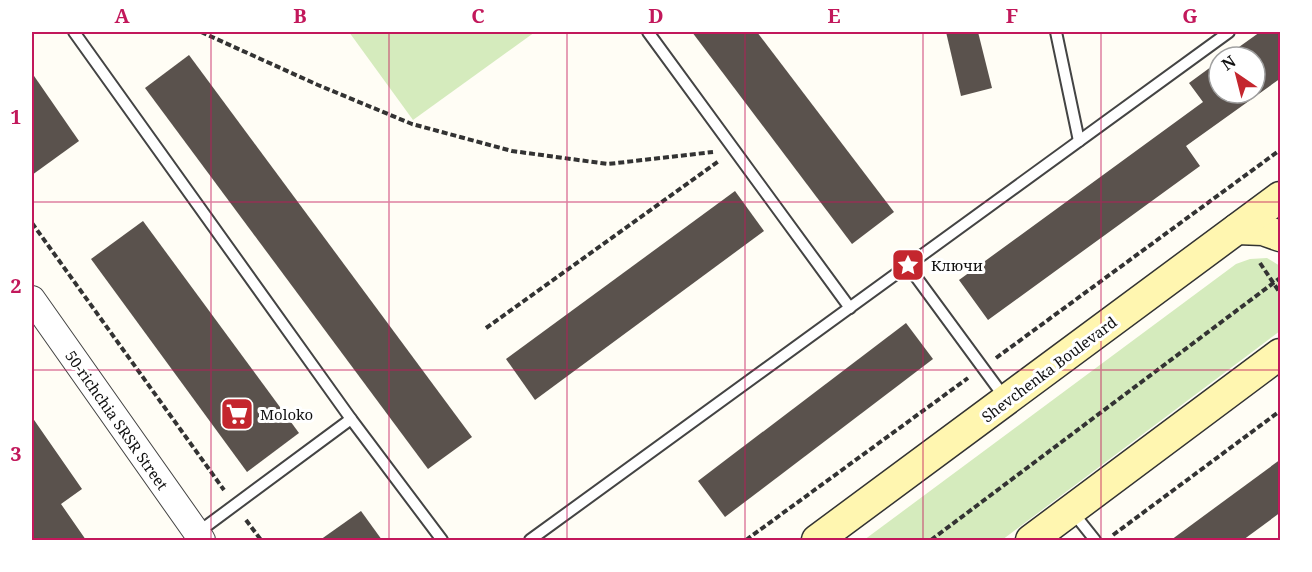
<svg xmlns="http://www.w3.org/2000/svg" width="1312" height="572" viewBox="0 0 1312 572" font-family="'Noto Serif',serif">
<rect width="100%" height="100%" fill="#fffdf5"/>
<g fill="#d5ebbd">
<path d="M349,32H535L413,120Z"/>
<path d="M1267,258L1280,266V331L1002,540H864L1236,264L1250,259Z"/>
</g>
<g fill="#5a524d">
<path d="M692,32H757L894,212L852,244Z"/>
<path d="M946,32H978L992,88L961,96Z"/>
<path d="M1260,32H1281V78L1186,146L1200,166L988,320L959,280L1203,102L1189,83L1219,61V93H1255V57H1225Z"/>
<path d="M189,55L472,437L428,469L145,88Z"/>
<path d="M32,73L79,141L32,175Z"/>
<path d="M735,191L764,231L535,400L506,359Z"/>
<path d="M143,221L299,433L247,472L91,259Z"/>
<path d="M906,323L933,359L725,517L698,481Z"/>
<path d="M32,417L82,489L61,504L86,540H32Z"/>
<path d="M1281,459V512L1243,540H1171Z"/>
<path d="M361,511L382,540H320Z"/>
</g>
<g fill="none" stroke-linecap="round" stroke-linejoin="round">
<g stroke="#444" stroke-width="14">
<g id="service">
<path d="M74,32L351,419"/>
<path d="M648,32L850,308"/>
<path d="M1056,32L1079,141"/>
<path d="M908,266L1005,398"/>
<path d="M1071,510L1095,540"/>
<path d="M197,533L351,419L442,540"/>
<path d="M530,540L1229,32"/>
</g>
</g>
<g stroke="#444" stroke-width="28">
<path id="tertiary" d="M32,299L202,540"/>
</g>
<g stroke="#333" stroke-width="33">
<g id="secondary">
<path d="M1237,229L1263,230L1280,236"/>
<path d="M817,540L1280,197"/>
<path d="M1031,540L1280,354"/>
</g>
</g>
<g stroke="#333" stroke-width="4" stroke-dasharray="6 3" stroke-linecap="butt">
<path d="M201,32L318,85L412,124L512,151L608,164L713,152"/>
<path d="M32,223L224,490"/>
<path d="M1260,263L1280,293"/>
<path d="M486,328L719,161"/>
<path d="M996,358L1280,150"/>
<path d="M246,520L261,540"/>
<path d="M1113,535L1280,411"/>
<path d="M746,540L968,378"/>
<path d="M931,540L1280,278"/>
</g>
<use href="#service" stroke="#fff" stroke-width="10"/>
<use href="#tertiary" stroke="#fff" stroke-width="26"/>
<use href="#secondary" stroke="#fff6b0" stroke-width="30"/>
</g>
<path fill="none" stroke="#c2185b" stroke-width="1.5" stroke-opacity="0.55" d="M211,32V540M389,32V540M567,32V540M745,32V540M923,32V540M1101,32V540M32,202H1280M32,370H1280"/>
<defs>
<g id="sight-square" transform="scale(1.725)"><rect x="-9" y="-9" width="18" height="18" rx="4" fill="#c4262e" stroke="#fff"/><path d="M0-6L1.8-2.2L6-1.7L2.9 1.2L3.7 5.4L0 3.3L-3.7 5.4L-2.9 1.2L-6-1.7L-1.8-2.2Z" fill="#fff"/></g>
<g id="supermarket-square" transform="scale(1.725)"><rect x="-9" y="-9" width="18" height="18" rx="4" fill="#c4262e" stroke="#fff"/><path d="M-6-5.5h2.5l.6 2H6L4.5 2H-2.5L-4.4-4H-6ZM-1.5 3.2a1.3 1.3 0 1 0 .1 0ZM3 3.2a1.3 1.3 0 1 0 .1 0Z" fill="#fff"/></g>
</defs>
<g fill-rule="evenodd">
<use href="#sight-square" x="908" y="265"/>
<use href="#supermarket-square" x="237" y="414"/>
</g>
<g text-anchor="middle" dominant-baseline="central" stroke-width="6" stroke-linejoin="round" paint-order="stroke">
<g font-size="15" fill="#111" stroke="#fff" text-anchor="start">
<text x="931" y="265">Ключи</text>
<text x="260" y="414">Moloko</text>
</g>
<g font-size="15" fill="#111" stroke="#fff">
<text transform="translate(1049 369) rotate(-37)">Shevchenka Boulevard</text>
<text transform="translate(117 420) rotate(55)">50-richchia SRSR Street</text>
</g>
</g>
<rect width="1312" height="572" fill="none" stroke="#ffffff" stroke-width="66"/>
<g transform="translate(1237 75) rotate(325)"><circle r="28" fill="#ffffff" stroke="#a0a0a0" stroke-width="1.5"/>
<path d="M0-4.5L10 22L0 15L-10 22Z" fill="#c4262e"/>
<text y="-9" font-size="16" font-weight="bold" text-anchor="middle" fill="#111111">N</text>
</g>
<rect x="33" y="33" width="1246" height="506" fill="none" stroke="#c2185b" stroke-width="2"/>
<g font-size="20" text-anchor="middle" font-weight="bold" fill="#c2185b">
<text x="122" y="23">A</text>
<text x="300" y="23">B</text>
<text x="478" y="23">C</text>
<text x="656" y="23">D</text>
<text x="834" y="23">E</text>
<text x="1012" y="23">F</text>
<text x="1190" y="23">G</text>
<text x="16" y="124">1</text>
<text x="16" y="293">2</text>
<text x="16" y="461">3</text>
</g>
</svg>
